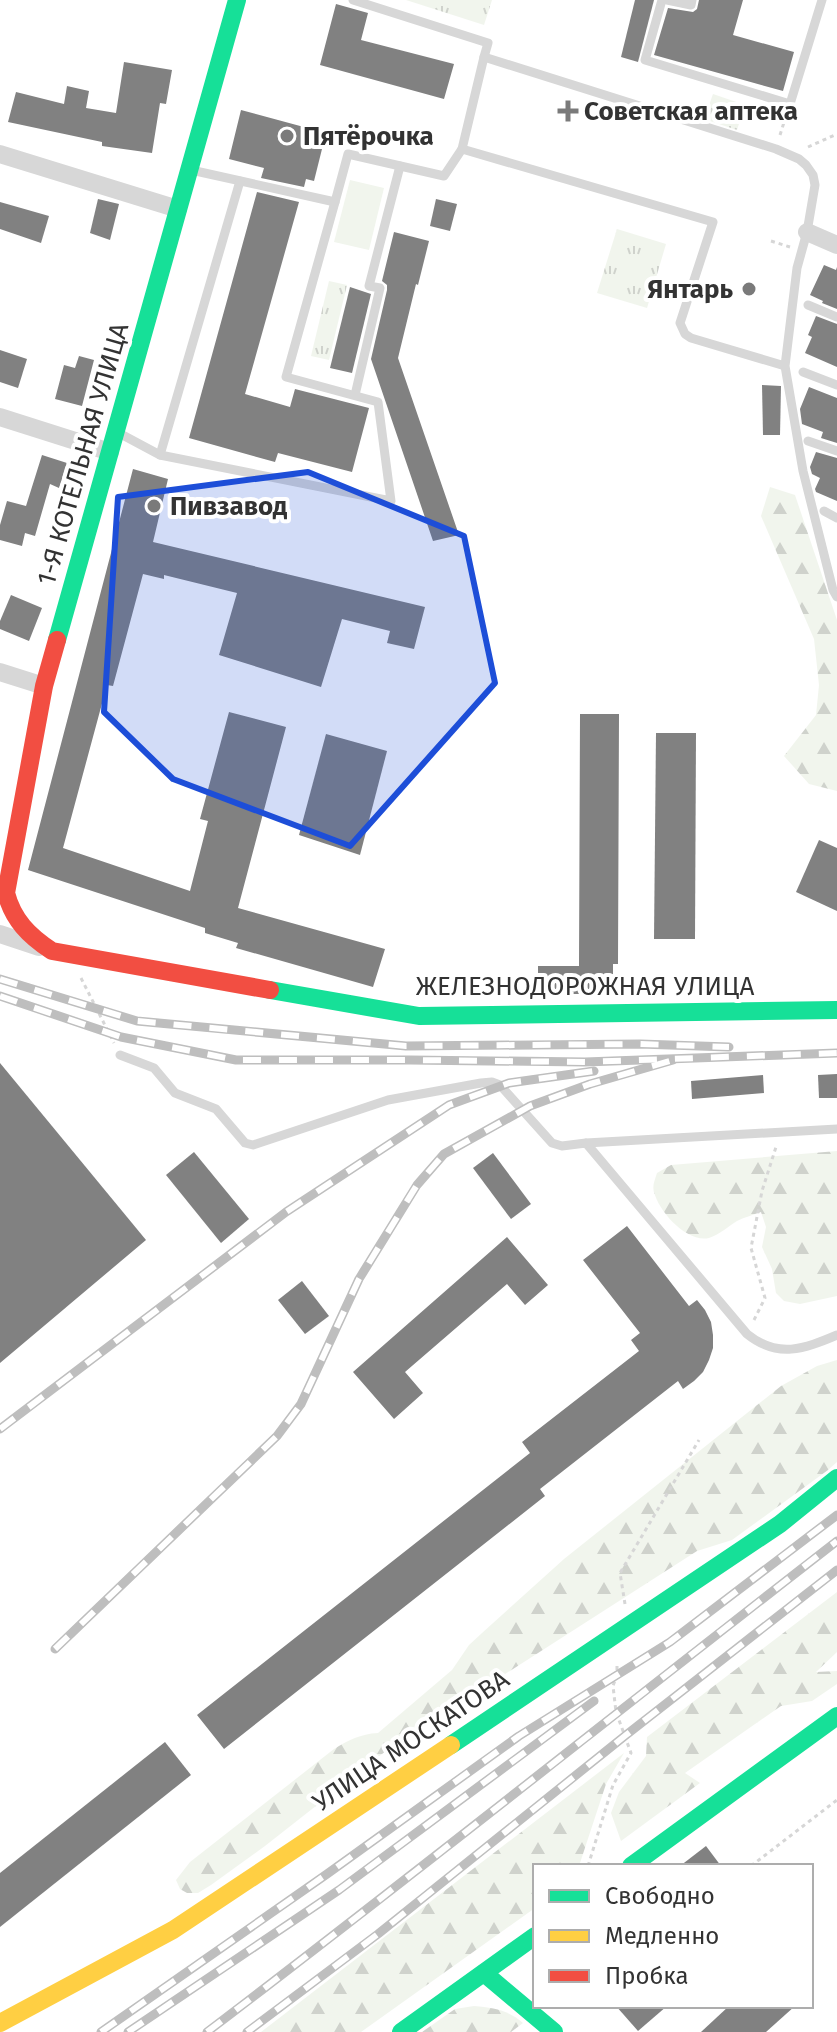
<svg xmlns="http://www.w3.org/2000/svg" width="837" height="2032" viewBox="0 0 837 2032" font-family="'Fira Sans',sans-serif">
<defs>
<pattern id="grass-tufts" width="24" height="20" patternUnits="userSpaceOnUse" patternTransform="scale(2)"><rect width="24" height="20" fill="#f1f5ed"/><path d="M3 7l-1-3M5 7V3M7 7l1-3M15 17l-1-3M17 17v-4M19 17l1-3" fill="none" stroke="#cfd2cc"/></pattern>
<pattern id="forest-firs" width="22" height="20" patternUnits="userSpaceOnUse" patternTransform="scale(2)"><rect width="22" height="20" fill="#f1f5ed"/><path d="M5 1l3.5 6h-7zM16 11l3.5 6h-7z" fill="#cfd2cc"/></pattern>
</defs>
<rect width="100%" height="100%" fill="#fff"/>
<g fill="url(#grass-tufts)">
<path d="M406,0H492L484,25Z"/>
<path d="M713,94L745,105L737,130L704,119Z"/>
<path d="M617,229L666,244L647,308L597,293Z"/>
<path d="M329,281L347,285L329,360L311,356Z"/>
</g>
<g fill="url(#forest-firs)">
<path d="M770,487L795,495L837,620V791L809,784L784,756L816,715L819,685L814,639L761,516Z"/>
<path d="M837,1151V1296L800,1304L784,1301L776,1293L772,1269L762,1247L766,1227L761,1212C753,1215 745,1217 737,1221C729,1226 719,1235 709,1238C687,1243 659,1212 654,1192C652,1185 655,1180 657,1173L671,1165Z"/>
<path d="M837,1360V1462L828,1470L732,1540L697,1551L502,1676L456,1700L382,1754L265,1846L211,1885L198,1893H187L180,1889L176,1880L190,1862L334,1749C349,1740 360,1734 378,1733L452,1670L469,1645L482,1633L564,1559L781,1386L817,1366Z"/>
<path d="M837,1592V1652L816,1672L837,1671V1684L812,1701L781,1706L685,1773L700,1783L621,1841L611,1813L619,1792L646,1756L647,1737Z"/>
<path d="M624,1753L606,1784L579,1866H535V1908L361,2032H261Z"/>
<path d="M474,2006C494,2008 508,2010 523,2023L511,2032H422L455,2009Z"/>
</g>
<path fill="#f1f5ed" d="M350,180L384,188L369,250L334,242Z"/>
<g fill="#818181">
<path d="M635,0H654L638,62L621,57Z"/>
<path d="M699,0H743L733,35L794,52L783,91L654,55L668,8L693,12L697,9Z"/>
<path d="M336,4L368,13L361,40L454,64L444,99L320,65Z"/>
<path d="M124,62L172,70L166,104L160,103L152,153L102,146V142L8,122L16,92L64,104L67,86L89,91L86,108L116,113Z"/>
<path d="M241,110L326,133L314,181L306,179L304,187L261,178L264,168L229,159Z"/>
<path d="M257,192L299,202L245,394L290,407L295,389L369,408L352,472L278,453L275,462L189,438Z"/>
<path d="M98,199L119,204L110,240L90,233Z"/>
<path d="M436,199L457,204L450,231L430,226Z"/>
<path d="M0,202L49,216L41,243L0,229Z"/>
<path d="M394,232L429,241L418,285L416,284L398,358L459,535L433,541L371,359L387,290V285L382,281Z"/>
<path d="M824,265L836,270L837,267V309L822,303L823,301L810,295Z"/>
<path d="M350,287L371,294L352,373L330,368Z"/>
<path d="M816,316L837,324V367L805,353L812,337L808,335Z"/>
<path d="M0,350L27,359L18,388L0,382Z"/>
<path d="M79,356L94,360L82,406L55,399L64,365L75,368Z"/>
<path d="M762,385L781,386L780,435H763Z"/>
<path d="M809,387L837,398V443L821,438L823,432L802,424L800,409Z"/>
<path d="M816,452L837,458V501L816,492L815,489L820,478L812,474L810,467Z"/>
<path d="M42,455L67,463L59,488L50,484L35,536L25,533L22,546L0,540V525L7,501L26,506Z"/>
<path d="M133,469L168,479L153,542L425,607L414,649L387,643L390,631L342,619L321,687L219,655L237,593L164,575V579L143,574L113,686L107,685L63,848L190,891L208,821L200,819L229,712L286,727L238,908L385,949L373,987L236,948L238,943L205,933V928L28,870Z"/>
<path d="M11,595L42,608L29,641L0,629V621Z"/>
<path d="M580,714H619L618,964H613V994H538V966H579Z"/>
<path d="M656,733H696L695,939H654Z"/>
<path d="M326,734L387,751L360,855L299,835Z"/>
<path d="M819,840L837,848V911L796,892Z"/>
<path d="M0,1063L146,1240L0,1363Z"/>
<path d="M837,1074V1098H819L818,1075Z"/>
<path d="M763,1075L764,1093L692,1099L691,1081Z"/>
<path d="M194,1152L249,1219L221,1243L166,1175Z"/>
<path d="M493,1153L531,1204L511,1219L473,1168Z"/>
<path d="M627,1226L689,1306L697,1300L705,1310L711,1322L713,1335V1348L709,1360L703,1372L694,1381L683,1389L678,1381L540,1489L545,1496L224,1749L197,1715L530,1453L522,1442L639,1351L631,1340L640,1333L583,1260Z"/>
<path d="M507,1237L548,1285L525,1305L507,1284L405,1372L423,1393L394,1419L353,1372Z"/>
<path d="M302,1281L329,1316L305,1334L278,1300Z"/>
<path d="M165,1742L191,1775L0,1927V1873Z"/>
<path d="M706,1846L721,1866H680Z"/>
<path d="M616,2006H667L638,2031Z"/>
<path d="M729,2006H795L766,2032H701Z"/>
</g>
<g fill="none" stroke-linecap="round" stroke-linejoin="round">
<g stroke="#d6d6d6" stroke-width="3" stroke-dasharray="4 4" stroke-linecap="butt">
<path d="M780,135L786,116"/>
<path d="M808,147L837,134"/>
<path d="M771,241L790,247"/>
<path d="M81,978L114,1043"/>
<path d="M754,1320L765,1298L751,1248L762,1191L776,1147"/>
<path d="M625,1604L620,1573L699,1440"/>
<path d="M588,1866L613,1785L631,1753L616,1712L613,1686L617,1675V1662"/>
<path d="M751,1866L837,1800"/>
</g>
<g stroke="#d7d7d7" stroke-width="9">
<path d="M353,0L488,43L484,57"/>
<path d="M662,0L645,60L790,104L822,0"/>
<path d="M667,0L691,5L692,0"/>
<path d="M191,170L335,202L348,154L444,176L462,149"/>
<path d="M808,305L837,317"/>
<path d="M785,366L691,338L685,334L680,323L713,222L462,149L484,57L776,149L799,159L806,165L813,175L815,185L807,232L797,268L785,366L803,471L833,590L837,597"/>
<path d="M803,372L837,385"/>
<path d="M355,395L380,288L369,286L400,166"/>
<path d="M117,432L160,455L391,501L378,402L286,377L335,202"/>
<path d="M808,441L837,451"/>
<path d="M160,455L240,181"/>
<path d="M824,511L837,518"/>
<path d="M120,1055L154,1068L175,1093L216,1109L245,1143L253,1145L388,1100L481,1083L492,1082L500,1085L552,1143L562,1146L586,1143L747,1334C778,1359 804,1349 837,1335"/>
<path d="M586,1143L837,1129"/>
</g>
<g stroke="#d7d7d7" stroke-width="18">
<path d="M0,154L178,209"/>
<path d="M807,232L837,245"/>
<path d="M0,417L110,452"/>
<path d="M0,672L44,686"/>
<path d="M0,934L39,947"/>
</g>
<g stroke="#16e098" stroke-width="18">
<path d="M57,640L237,0"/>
<path d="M270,990L419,1016L837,1010"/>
<path d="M451,1745L780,1524L837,1478"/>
<path d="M631,1866L837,1716"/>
<path d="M484,1973L554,2032"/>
<path d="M401,2032L535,1936"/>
</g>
<path stroke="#ffcf43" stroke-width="18" d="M0,2023L173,1930L451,1745"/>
<path stroke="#f24e42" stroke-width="18" d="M57,640L44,686L6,893C13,920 29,936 52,951L270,990"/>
<g stroke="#bebebe" stroke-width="9">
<g id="rail">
<path d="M0,979L137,1021L406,1046L640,1044L729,1047"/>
<path d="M0,996L121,1037L236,1060H410L585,1062L837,1053"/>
<path d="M0,1429L286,1212L449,1105L509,1083L594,1071"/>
<path d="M55,1649L277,1436L301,1404L359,1279L417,1185L444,1154L530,1106L590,1084L673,1060"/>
<path d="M101,2032L327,1874L519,1736L670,1642L837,1515"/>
<path d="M128,2032L339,1890L594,1701"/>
<path d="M207,2032C419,1871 627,1704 837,1541"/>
<path d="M247,2032L378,1934L626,1735L837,1570"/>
</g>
</g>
<use href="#rail" stroke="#fff" stroke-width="6" stroke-dasharray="18" stroke-linecap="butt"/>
</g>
<path fill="#1d4ed8" fill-opacity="0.2" stroke="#1d4ed8" stroke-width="6" stroke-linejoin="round" d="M308,472L464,536L495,683L350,846L173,779L104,712L118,497Z"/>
<g fill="#7a7a7a" stroke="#fff" stroke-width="3">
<path d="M564 99h8v8h8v8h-8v8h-8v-8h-8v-8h8z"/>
<circle cx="287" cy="136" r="8"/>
<circle cx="749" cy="289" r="8"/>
<circle cx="154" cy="506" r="8"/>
</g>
<g text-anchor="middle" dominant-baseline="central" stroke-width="8" stroke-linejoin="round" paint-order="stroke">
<g font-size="26" font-weight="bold" fill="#333" stroke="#fff" text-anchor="start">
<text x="584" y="111">Советская аптека</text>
<text x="303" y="136">Пятёрочка</text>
<text x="733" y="289" text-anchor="end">Янтарь</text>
<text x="170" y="506">Пивзавод</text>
</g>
<g font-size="26" fill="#333" stroke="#fff">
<text transform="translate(83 454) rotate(-74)">1-Я КОТЕЛЬНАЯ УЛИЦА</text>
<text x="585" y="986">ЖЕЛЕЗНОДОРОЖНАЯ УЛИЦА</text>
<text transform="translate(411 1741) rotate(-34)">УЛИЦА МОСКАТОВА</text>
</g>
</g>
<rect x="533" y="1864" width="280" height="144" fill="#ffffff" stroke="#adadad" stroke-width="2"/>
<rect x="549" y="1890" width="40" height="12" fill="#16e098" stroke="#adadad" stroke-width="2"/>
<text x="605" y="1904" font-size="24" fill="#333333">Свободно</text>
<rect x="549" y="1930" width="40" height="12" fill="#ffcf43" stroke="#adadad" stroke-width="2"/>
<text x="605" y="1944" font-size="24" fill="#333333">Медленно</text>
<rect x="549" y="1970" width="40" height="12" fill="#f24e42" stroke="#adadad" stroke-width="2"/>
<text x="605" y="1984" font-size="24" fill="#333333">Пробка</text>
</svg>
